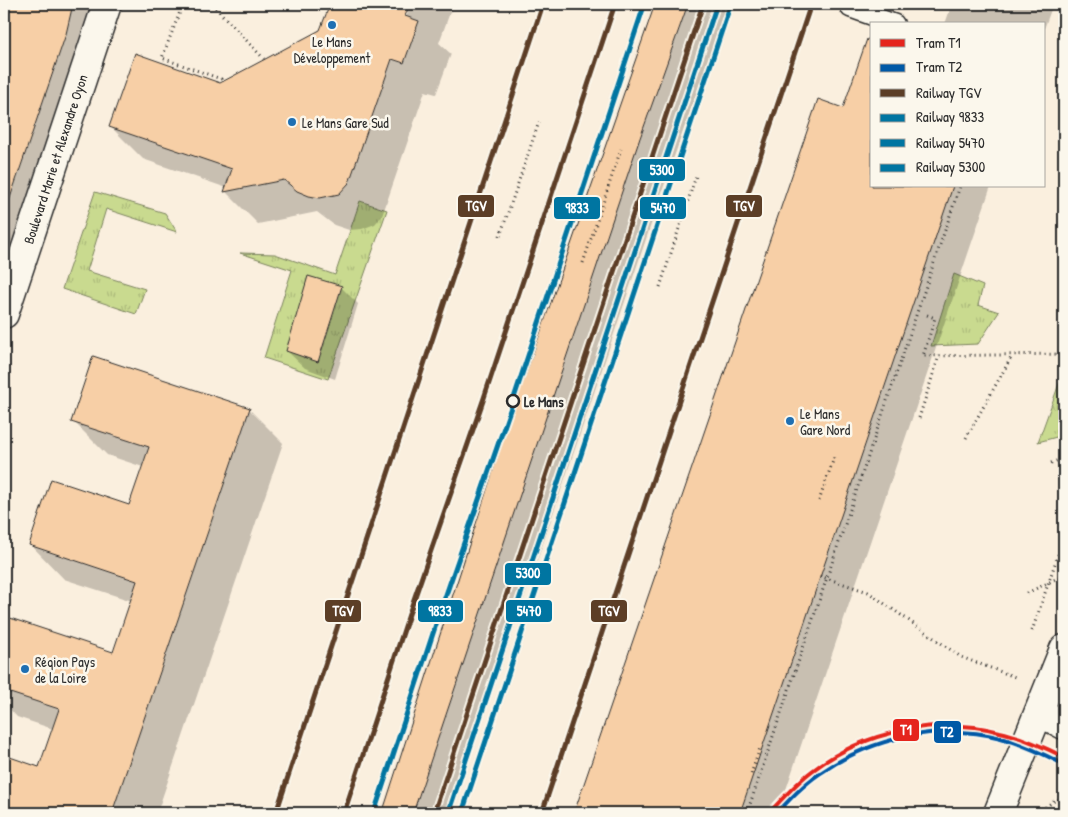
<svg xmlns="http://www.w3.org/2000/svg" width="1068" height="817" viewBox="0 0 1068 817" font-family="'Patrick Hand',sans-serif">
<defs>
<pattern id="grass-tufts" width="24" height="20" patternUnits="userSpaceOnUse" patternTransform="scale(1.25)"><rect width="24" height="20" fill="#c9da8f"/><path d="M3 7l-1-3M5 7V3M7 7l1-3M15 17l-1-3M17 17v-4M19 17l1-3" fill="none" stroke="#adbb7c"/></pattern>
</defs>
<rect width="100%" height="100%" fill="#faefde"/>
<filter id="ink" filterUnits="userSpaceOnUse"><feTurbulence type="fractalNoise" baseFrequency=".02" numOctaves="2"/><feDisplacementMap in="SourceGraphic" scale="10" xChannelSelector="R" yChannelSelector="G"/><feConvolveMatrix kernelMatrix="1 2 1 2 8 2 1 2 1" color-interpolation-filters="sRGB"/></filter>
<g filter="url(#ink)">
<g fill="url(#grass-tufts)" stroke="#7a825d">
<path d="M95,192L165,213L177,232L106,209L87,271L145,289L136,314L62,289Z"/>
<path d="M360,201L387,210L328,379L264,358L292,270L240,253L275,254L335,275Z"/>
<path d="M954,274L983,286L978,305L999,312L978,344L931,346Z"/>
<path d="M1064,370V435L1038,442Z"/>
</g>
<g fill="#0003">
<path d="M4,4H100L21,283L4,334Z"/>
<path d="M331,4H408L402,22L404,23L411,4H453L439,43L451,54L436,94L425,91L382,216L375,224L362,229L349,230L334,225L317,212L258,224L225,191L227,188L143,159L111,127L220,84L322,31Z"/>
<path d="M656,4H728L670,168L452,813H387L385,811L507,431Z"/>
<path d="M952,4H1053L1044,29V24H945Z"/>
<path d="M819,101L844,109L872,186H991L778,813H576Z"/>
<path d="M341,287L358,304L335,379L305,368L287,351Z"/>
<path d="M249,409L283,443L157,813H4V757L40,769L53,729L17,717L4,703V624L6,618L114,654L132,601L64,579L31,545L129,507L143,467L107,455L73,421Z"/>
</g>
<g fill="#f7cfa6" stroke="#2b2b2b">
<path d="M4,4H73L66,34L9,201L4,200Z"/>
<path d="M330,4H410L405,16L419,21L404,63L392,59L349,183L339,194L320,198L309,196L297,191L284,180L224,192L232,169L109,127L135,53L220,83L320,30Z"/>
<path d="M655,4H688L640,138L413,813H389L383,811L506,431Z"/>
<path d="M867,39L872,40V186H953L740,813H574L818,99L843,108Z"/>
<path d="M308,276L342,286L318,362L286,351Z"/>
<path d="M93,356L250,408L112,813H4V755L39,767L59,709L4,691V616L113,652L137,581L29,545L51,479L129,505L149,447L71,422Z"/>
</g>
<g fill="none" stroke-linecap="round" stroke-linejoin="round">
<g stroke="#2b2b2b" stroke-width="21">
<path id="lane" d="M850,8L895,24"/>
</g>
<g stroke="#2b2b2b" stroke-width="31">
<g id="street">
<path d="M4,314L107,4"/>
<path d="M1039,712L1064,725"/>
</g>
</g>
<g stroke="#2b2b2b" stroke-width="31">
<path id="secondary" d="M998,813L1064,649"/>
</g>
<g stroke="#2b2b2b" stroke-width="3" stroke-dasharray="1 4" stroke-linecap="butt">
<path d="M183,4L162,58L221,79L220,83"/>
<path d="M212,4L264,59"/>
<path d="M500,236L539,122"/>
<path d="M583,263L621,149"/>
<path d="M660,287L697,173"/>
<path d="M927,315L935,318L923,356L1064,354"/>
<path d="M919,418L939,356"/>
<path d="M966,438L1012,356"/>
<path d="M1051,463L1064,458"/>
<path d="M819,501L835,455"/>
<path d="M820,576L868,592L961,657L1015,677"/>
<path d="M1032,631L1059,552"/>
<path d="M751,774L760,748"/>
<path d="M747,813L960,186"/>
<path d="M1037,813L1057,799L1064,802"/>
</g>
<use href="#lane" stroke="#fbf7ec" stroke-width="18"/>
<use href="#street" stroke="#fbf7ec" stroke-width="28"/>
<use href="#secondary" stroke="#fbf7ec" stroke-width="28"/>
<path stroke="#2b2b2b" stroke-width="3" stroke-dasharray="1 4" stroke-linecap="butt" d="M1027,593L1064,575"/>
<g stroke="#fbf7ec" stroke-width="9">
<g id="rail-1">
<path d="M276,813L543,4"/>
<path d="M344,813L411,608L484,398L615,4"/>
<path d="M434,813L703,4"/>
<path d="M542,813L811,4"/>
</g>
</g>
<g stroke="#fbf7ec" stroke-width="9">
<path id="rail-2" d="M374,813L440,612L511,407L644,6"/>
</g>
<g stroke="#fbf7ec" stroke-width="9">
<path id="rail-3" d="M462,813L730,6"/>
</g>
<g stroke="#fbf7ec" stroke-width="9">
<path id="rail-4" d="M449,811L717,4"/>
</g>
<use href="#rail-1" stroke="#5c3e26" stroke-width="5"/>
<use href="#rail-2" stroke="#0075a1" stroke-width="5"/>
<use href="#rail-3" stroke="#0075a1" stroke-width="5"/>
<use href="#rail-4" stroke="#0075a1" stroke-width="5"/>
<g stroke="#fbf7ec" stroke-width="8">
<path id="tram-1" d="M769,813C783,798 796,783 812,771C864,731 938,716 1000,732C1023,737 1044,747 1064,757"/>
</g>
<g stroke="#fbf7ec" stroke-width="8">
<path id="tram-2" d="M777,813C790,799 803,785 819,774C871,738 939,722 1001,738C1022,744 1042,753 1061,763"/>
</g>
<use href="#tram-1" stroke="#e5251d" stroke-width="4"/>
<use href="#tram-2" stroke="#0059a6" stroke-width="4"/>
</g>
</g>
<g fill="#1f6fb2" stroke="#fbf7ec" stroke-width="2">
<circle cx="332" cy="25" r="5"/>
<circle cx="292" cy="122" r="5"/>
<circle cx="790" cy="421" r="5"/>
<circle cx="25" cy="669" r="5"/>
</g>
<circle fill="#fbf7ec" stroke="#2b2b2b" stroke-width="2.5" cx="513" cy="401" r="6"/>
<g text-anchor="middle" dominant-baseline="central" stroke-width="5" stroke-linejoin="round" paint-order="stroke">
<g font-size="14" fill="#2b2b2b" stroke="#fbf7ec" text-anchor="start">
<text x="332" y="41" text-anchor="middle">Le Mans<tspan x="332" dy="16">Développement</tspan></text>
<text x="302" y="122">Le Mans Gare Sud</text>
<text x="800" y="413">Le Mans<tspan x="800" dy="16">Gare Nord</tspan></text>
<text x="35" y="661">Région Pays<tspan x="35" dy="16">de la Loire</tspan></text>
</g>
<g font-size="14" fill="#2b2b2b" stroke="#fbf7ec">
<text transform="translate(55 159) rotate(-72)">Boulevard Marie et Alexandre Oyon</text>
</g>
<g font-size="14" font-weight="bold" fill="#2b2b2b" stroke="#fbf7ec" text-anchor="start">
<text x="524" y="401">Le Mans</text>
</g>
</g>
<g stroke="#fbf7ec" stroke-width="2">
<rect x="638" y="158" width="48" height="24" rx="5" fill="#0075a1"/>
<rect x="457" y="194" width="38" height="24" rx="5" fill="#5c3e26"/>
<rect x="725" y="194" width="38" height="24" rx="5" fill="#5c3e26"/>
<rect x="639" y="196" width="48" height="24" rx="5" fill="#0075a1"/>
<rect x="553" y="196" width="48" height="24" rx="5" fill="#0075a1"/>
<rect x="504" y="562" width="48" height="24" rx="5" fill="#0075a1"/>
<rect x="324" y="599" width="38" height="24" rx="5" fill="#5c3e26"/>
<rect x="590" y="599" width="38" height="24" rx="5" fill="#5c3e26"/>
<rect x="417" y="599" width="47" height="24" rx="5" fill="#0075a1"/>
<rect x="505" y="599" width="48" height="24" rx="5" fill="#0075a1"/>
<rect x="892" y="718" width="28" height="24" rx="5" fill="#e5251d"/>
<rect x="933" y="720" width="29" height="24" rx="5" fill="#0059a6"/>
</g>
<g font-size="14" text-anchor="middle" font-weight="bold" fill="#fff">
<text x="662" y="175">5300</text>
<text x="476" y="211">TGV</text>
<text x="744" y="211">TGV</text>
<text x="663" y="213">5470</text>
<text x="577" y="213">9833</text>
<text x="528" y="578">5300</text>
<text x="343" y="616">TGV</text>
<text x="609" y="616">TGV</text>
<text x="440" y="616">9833</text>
<text x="529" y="616">5470</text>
<text x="906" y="735">T1</text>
<text x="947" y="737">T2</text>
</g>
<rect width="1068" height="817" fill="none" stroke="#fbf7ec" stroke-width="20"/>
<rect x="10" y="10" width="1048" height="797" fill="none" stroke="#2b2b2b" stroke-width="2" filter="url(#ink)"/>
<rect x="870" y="22" width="175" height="165" fill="#fbf7ec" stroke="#a8a59f"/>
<rect x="880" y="39" width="25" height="8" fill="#e5251d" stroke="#a8a59f"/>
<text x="916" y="48" font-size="15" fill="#2b2b2b">Tram T1</text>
<rect x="880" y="64" width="25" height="8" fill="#0059a6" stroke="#a8a59f"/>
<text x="916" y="72" font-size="15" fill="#2b2b2b">Tram T2</text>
<rect x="880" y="89" width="25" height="8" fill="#5c3e26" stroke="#a8a59f"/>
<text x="916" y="98" font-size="15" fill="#2b2b2b">Railway TGV</text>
<rect x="880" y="114" width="25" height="8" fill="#0075a1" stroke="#a8a59f"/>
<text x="916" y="122" font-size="15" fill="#2b2b2b">Railway 9833</text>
<rect x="880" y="139" width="25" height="8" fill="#0075a1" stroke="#a8a59f"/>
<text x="916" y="148" font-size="15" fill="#2b2b2b">Railway 5470</text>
<rect x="880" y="164" width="25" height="8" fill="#0075a1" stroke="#a8a59f"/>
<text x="916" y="172" font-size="15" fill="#2b2b2b">Railway 5300</text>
</svg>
